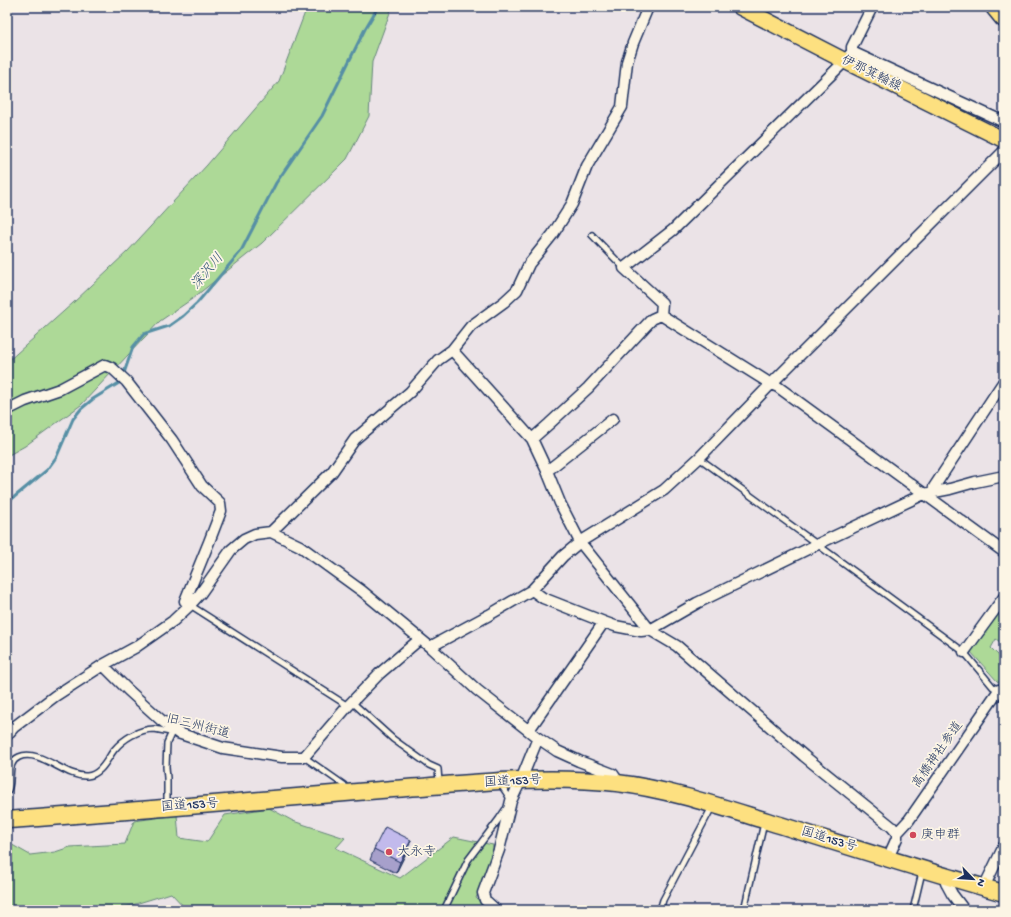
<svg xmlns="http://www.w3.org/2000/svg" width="1011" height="917" viewBox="0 0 1011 917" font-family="'Gochi Hand','Klee One',sans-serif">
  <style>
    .green { fill: #add997; stroke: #64847a }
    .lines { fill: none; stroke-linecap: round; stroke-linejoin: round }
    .stream { stroke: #568fa5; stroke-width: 3 }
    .service-casing { stroke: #1b2f5e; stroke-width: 8 }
    .minor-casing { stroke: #1b2f5e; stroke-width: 13 }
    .primary-casing { stroke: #1b2f5e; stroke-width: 18 }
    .trunk-casing { stroke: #1b2f5e; stroke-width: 19 }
    .motorway-casing { stroke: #1b2f5e; stroke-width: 21 }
    .service { stroke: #fcf5e5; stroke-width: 5 }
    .minor { stroke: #fcf5e5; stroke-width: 10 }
    .primary { stroke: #fde080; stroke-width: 15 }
    .trunk { stroke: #fde080; stroke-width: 16 }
    .motorway { stroke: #fde080; stroke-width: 18 }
    .wall { fill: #a7a0cb; stroke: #1b2f5e }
    .shaded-wall { fill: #8882a5; stroke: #1b2f5e }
    .building { fill: #c2baec; stroke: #1b2f5e }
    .poi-dot { fill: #d1495b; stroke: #fcf5e5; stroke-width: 1.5 }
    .labels { text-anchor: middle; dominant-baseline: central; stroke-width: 3.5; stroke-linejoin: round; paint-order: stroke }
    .street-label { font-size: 13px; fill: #1b2f5e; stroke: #fcf5e5 }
    .poi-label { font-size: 13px; fill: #1b2f5e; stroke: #fcf5e5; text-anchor: start }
    .water-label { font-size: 14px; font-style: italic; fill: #34577c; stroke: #fcf5e5 }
  </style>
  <rect width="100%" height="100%" fill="#ebe3e7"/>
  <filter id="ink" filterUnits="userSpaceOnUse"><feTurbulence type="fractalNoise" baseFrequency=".025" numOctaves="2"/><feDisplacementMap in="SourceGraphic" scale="8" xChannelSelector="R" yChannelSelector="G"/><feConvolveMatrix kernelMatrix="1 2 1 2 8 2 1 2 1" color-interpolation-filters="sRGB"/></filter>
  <g filter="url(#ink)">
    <path class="green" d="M307,7h85l-20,55 -3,54 -22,43 -85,84 -70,56 -32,22 -79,84 -56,41 -18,10v-94l66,-59 55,-52 79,-86 72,-84z
      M1004,609v36l-8,-6 -5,9 13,13v24l-7,-4 -27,-30 32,-41z
      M269,808l24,13 52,17 -9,10 64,30 54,-41 39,8 -1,17 -16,36 13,12h-302l-16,-17 -55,17h-109v-68l23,13 25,-3 15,-5 55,-3 9,-23 43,-6 2,23 28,4 18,-27z"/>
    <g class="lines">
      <path class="stream" d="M7,503l40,-33 10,-14 16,-37 8,-10 12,-10 26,-16 5,-10 9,-26 11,-13 25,-8 14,-10 14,-13 44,-52 35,-68 46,-67 43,-87 13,-22"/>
      <g class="service-casing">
        <path id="service" d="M592,235l32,33
          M699,458l167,122 98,72 29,35 6,3
          M190,605l158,101
          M352,702l41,37 36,26 9,4 1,13
          M304,757l40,28 1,6
          M500,783c3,6 9,12 11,19
          M7,792c7,-10 -2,-29 12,-35 21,-9 47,21 68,19 14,-1 20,-17 27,-26 9,-11 25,-21 40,-21 6,1 14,3 21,4
          M167,806v-28l-1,-11 1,-24 5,-11
          M444,910l24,-50 31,-41 6,-9
          M660,910l3,-10 49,-93
          M744,910l20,-87
          M913,910l9,-38"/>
      </g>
      <g class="minor-casing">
        <path id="minor" d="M852,52l152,70
          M661,315l1,-12 -38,-35 49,-38 172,-169 7,-9v-5l20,-40
          M661,315l110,69 7,3 226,165
          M452,350l80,89 15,32 13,32 20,39 70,88 27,16 127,110 88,71 5,6v5l-9,20
          M7,410l18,-9 35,-12 45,-24 7,3 14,13 46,59 30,46 18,17 1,8 -12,31 -24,59 5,4
          M532,439l17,-15 39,-36 64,-69 9,-4
          M547,471l66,-52
          M933,492l1,-5 70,-106
          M271,532l61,-60 23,-33 55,-47 28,-32 14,-10 19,-24 33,-24 13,-12 12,-26 24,-30 19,-30 15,-38 35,-59 5,-45 6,-19 15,-36
          M532,590l11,8 61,24 11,4 26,5 9,-1 47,-27 121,-59 106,-50 26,-5 25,-7 29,-6
          M430,647l59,-32 43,-25 31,-34 17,-14 84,-52 35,-32 72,-74 233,-233
          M964,652l40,-55
          M103,665l25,25 33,30 17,13 45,15 59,9h22l44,-51 31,-32 41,-35
          M529,730l75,-108
          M7,735l7,-8 41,-31 48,-31 33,-18 37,-26 17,-16 10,-11 31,-44 13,-11 11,-5 16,-2 29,14 62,45 68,56 47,43 61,48 19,13 22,10 34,13 6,9
          M897,833l12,-13 90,-130 5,2
          M945,877l1,6 6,11 12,16
          M984,887l20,-41
          M496,910l-11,-10 -2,-7 16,-43 12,-49 10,-21 17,-42"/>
      </g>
      <g class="primary-casing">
        <path id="primary" d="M740,7l105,54 159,79"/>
      </g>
      <g class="trunk-casing">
        <path id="trunk" d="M7,820c53,-3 105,-8 158,-12 76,-6 152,-13 228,-19 74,-5 150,-15 224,-6 51,6 104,24 153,39 78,24 155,49 234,71"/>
      </g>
      <g class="motorway-casing">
        <path id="motorway" d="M995,7l9,11"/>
      </g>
      <use href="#service" class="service"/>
      <use href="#minor" class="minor"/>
      <use href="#primary" class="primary"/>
      <use href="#trunk" class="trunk"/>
      <use href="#motorway" class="motorway"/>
    </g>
    <path class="wall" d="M374,849l33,2 -11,22 -26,-13z"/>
    <path class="shaded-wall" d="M411,840l-4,11 -11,22 4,-11z"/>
    <path class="building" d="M385,827l26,13 -11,22 -26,-13z"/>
  </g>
  <g class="poi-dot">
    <circle cx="913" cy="835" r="4"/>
    <circle cx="389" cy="852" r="4"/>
  </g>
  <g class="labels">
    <g class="street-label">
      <text transform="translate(871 74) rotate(26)">伊那箕輪線</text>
      <text transform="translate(198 727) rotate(14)">旧三州街道</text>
      <text transform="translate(938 755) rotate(-55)">高橋神社参道</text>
      <text transform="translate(513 782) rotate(-3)">国道153号</text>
      <text transform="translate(190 806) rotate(-4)">国道153号</text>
      <text transform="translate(829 840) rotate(17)">国道153号</text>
    </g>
    <g class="poi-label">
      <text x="921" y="835">庚申群</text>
      <text x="397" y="852">大永寺</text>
    </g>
    <g class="water-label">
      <text transform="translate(208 272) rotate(-50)">深沢川</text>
    </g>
  </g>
  <rect width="1011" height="917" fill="none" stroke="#fcf5e5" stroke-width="24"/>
  <rect x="12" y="12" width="987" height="893" fill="none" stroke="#1b2f5e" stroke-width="1.5" filter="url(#ink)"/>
  <g transform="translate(973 879) rotate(115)" stroke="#fcf5e5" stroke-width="3" paint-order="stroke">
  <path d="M0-3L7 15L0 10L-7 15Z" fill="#1b2f5e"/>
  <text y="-6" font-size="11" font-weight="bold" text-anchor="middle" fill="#1b2f5e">N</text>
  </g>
</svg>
